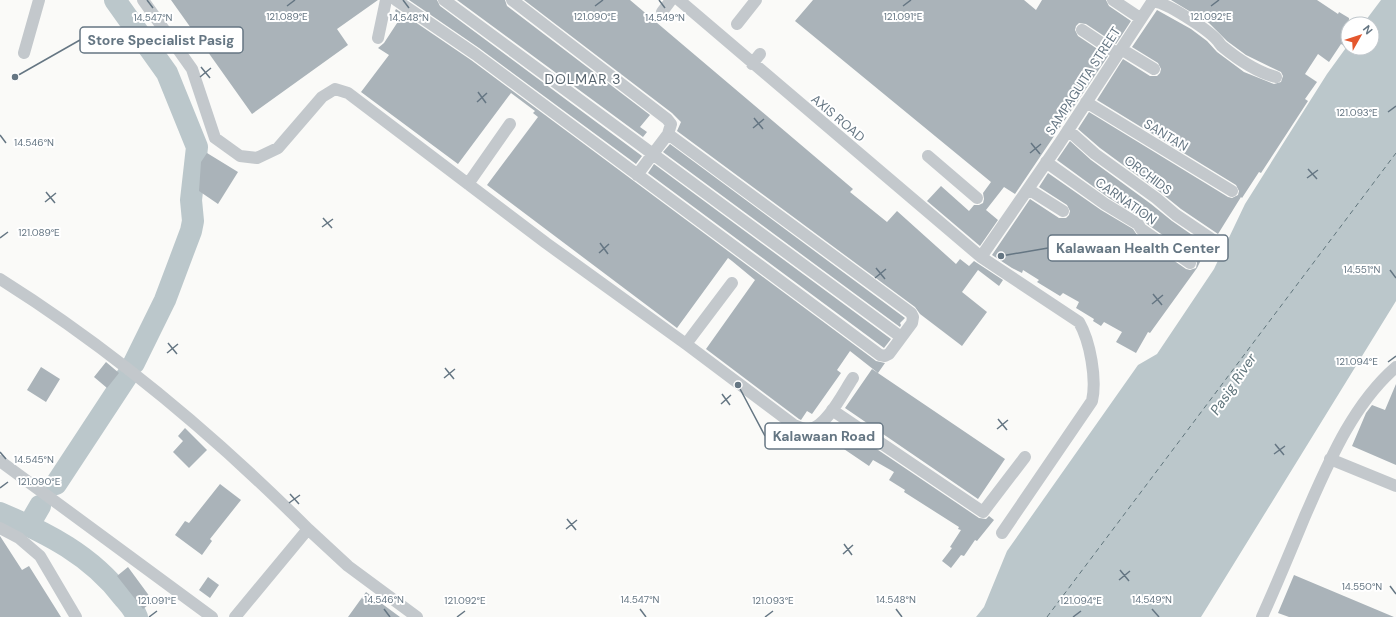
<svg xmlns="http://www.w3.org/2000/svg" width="1396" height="617" viewBox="0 0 1396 617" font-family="'DM Sans',sans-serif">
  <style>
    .water { fill: #bbc7cb }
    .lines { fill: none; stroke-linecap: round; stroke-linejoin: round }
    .river { stroke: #bbc7cb; stroke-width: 22 }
    .ferry { stroke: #60757c; stroke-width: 1; stroke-dasharray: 5 4; stroke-linecap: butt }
    .building { fill: #aab3b9 }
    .minor { stroke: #c3c8cc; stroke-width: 12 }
    .ticks { fill: none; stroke: #657683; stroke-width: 1.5 }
    .labels { text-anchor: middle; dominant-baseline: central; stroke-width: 4; stroke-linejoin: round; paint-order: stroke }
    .street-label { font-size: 13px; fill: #657683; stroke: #fff }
    .neighbourhood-label { font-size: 14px; letter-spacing: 1px; fill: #57646e; stroke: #fff }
    .water-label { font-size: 14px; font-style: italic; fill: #60757c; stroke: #fff }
    .ticks-label { font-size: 10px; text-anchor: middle; fill: #657683; stroke: #fff; stroke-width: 4; stroke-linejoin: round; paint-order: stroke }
    .leader { fill: none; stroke: #657683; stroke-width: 1.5 }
    .callout-dot { fill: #657683; stroke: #fff; stroke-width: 1.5 }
    .callout { fill: #fff; stroke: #657683; stroke-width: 1.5 }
    .callout-label { font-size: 14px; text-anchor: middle; font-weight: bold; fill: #657683 }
  </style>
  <rect width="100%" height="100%" fill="#fafaf8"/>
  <path class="water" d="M1381,0h15v301l-195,316h-225l8,-10 23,-56 131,-186 19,-11 57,-85 31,-65 82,-130 21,-29v3h24v-24h-9z"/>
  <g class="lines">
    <path class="river" d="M115,0l52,73 30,74 -6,53 2,21 -2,10 -26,69 -31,63
      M56,484l71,-108
      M0,513c47,20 91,42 123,84 5,6 11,12 14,20
      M29,525l11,-19"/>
    <path class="ferry" d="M1047,617l349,-464"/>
  </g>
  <path class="building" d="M171,0h207l-41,29 11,16 -96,69z
    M409,0h28l3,6 202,150 -6,8 -157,-116z
    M457,0h48l2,6 143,109 -10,12 7,5 -4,5z
    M524,0h106l223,189 -3,3 37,30 10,-11 59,53 4,-5 9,7 5,-5 29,19 -4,6 -21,-16 -16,22 25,20 -25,34 -42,-32 -5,-7 -238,-176 4,-9 -9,-9z
    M813,0h211l12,10 6,-10h64l3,6 22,15 -15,23 -30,-20 -7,-1 -3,3 -1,4 3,6 30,20 -93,138 -11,-7 -18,23 12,10 -18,26 -53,-45 14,-15 28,25 5,-6h5l4,-2 1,-4 -1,-6 8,-11 -196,-161z
    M1171,0h146l21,14 1,-2 10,6 -1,21 -5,6 -2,-1 -12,18 -11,-8 -13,20 12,8 -12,17 3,2 -47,72 -2,-1 -17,26 -1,-1 -23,37 -37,-25 -21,-17 -60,-44 -22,-19 11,-17 139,85 4,1 6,-3 1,-4 -3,-6 -139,-85 26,-41 27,17h7l3,-3 1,-4 -3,-6 -26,-16 25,-37 34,19 16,12 10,11 27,20 30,12 7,-2 2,-6 -2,-4 -35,-17 -19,-14 -18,-18z
    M396,9l75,51 405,301 9,2 -7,10 -28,-22 -13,19 4,3 -29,41 -5,-3 -6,9 -2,-1 -93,-70 49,-69 -23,-19 -4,-3 -51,70 -190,-143 51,-68 -5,-4 2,-2 -24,-18 -53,71 -97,-72 28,-37 -11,-7 6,-5 17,-26 -6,-6z
    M1070,141l21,19 60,44 21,17 36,25 -11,22 -47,65 -2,-1 -12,21 -20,-11 6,-10 -18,-10 -3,4 -8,-5 1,-2 -18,-11 3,-6 -16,-9 -3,3 -23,-14 2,-2 -16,-10 -1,3 -10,-5 -20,-13 38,-56 29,19h7l3,-3 1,-4 -3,-6 -28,-18 9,-14 53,37 32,19 4,6 49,34 4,1 6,-2 1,-5 -3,-6 -47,-33 -5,-6 -33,-20 -52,-38z
    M670,144l235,174 -5,5 1,2 -1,2 -237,-175z
    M207,153l31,19 -20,32 -19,-13 2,-29z
    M654,164l237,175 -7,9 -236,-175z
    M106,362l13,11 -12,15 -13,-11z
    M41,367l19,12 -14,23 -19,-12z
    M872,369l133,90 -27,40 -133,-91z
    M1396,384v81l-44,-19 14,-33 6,-8 13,5z
    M844,427l135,91 7,1 3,-3 5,4 -17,21 -2,-1 -11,16 -3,-1 -10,13 -9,-7 10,-13 -2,-1 11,-17 -3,-1 1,-2 -55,-35 1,-2 -16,-10 5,-8 -21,-12 -4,6 -31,-21 5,-8 -4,-3z
    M185,428l22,22 -18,18 -16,-16 10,-11 -5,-5z
    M220,484l21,16 -31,39 2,2 -10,14 -27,-20 10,-14 4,2z
    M0,536l22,34 7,-4 32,51h-61z
    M128,567l25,34 -10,8 -26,-33z
    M1294,575l100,42h-105l-11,-4z
    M208,577l11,8 -9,13 -11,-8z
    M366,592l34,25h-52z"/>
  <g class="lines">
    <path class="minor" d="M143,0l49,69 23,69 25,18 17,2 21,-10 44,-51 13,-8 13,4 198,150 140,101 108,81c5,2 10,5 15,4 17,-1 35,-38 44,-51
      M396,0l79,54 405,301 5,1 4,-2 23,-31 1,-6 -2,-4 -243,-179 3,-10 -4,-5 -155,-119
      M444,0l457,337
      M679,0l302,257 98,65c11,19 18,57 13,79l-90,132
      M1113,0l27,18
      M662,12l9,-12
      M737,24l19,-24
      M1082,30l36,24
      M378,38l8,-38
      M1121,49l33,20
      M24,53l15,-53
      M752,64l8,-10
      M1086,102l146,89
      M1068,130l27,24 61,44 20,17 37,25
      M928,156l49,42
      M1046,162l59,42 33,20 3,5 49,34
      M637,175l31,-41
      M468,184l42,-60
      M1028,189l35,22
      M981,257l78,-113 93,-142c12,-2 56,28 65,38 2,2 3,5 6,7 16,13 33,25 53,30
      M0,279c113,71 214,156 308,250l-73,88
      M686,344l46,-61
      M832,410l151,102 42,-55
      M1330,459l66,27
      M0,461l212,156
      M0,528l19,10 21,18 36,61
      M308,529l40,37 69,51
      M1262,617c15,-33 29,-67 43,-101 23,-52 47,-111 91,-149"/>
  </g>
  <path class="ticks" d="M147,0l6,8M403,0l6,8M659,0l6,8M287,6l8,-6M595,6l8,-6M903,6l8,-6M1211,6l8,-6M201,67l9,11M200,77l11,-9M478,92l8,11M477,102l10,-9M1388,112l8,-6M754,118l9,11M753,128l11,-9M0,135l6,8M1031,143l9,11M1030,153l11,-9M1308,169l9,10M1307,178l11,-8M46,192l9,11M45,202l11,-9M323,218l9,10M322,227l11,-8M0,238l8,-6M600,243l8,11M599,253l10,-9M876,268l9,11M1390,270l6,8M875,278l11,-9M1153,294l9,11M1152,304l11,-9M168,343l9,11M167,353l11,-9M1388,362l8,-6M445,368l9,11M444,378l11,-9M722,394l8,11M721,404l10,-9M998,419l9,11M997,429l11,-9M1275,444l9,11M0,452l6,7M1274,454l11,-8M0,488l8,-6M290,494l9,10M289,503l11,-8M567,519l9,11M566,529l11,-9M844,544l8,11M843,554l10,-9M1120,570l9,11M1119,580l11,-9M1390,586l6,8M384,609l6,8M640,609l6,8M896,609l6,8M1152,609l7,8M149,617l8,-6M457,617l8,-6M765,617l8,-6M1073,617l8,-6"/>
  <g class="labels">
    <g class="street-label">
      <text transform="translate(1083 81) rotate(-57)">SAMPAGUITA STREET</text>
      <text transform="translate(838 118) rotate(40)">AXIS ROAD</text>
      <text transform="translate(1166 135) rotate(31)">SANTAN</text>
      <text transform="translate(1148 175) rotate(37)">ORCHIDS</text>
      <text transform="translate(1126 201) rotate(35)">CARNATION</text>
    </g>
    <g class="neighbourhood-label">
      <text x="583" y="79">DOLMAR 3</text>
    </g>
    <g class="water-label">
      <text transform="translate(1233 384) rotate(-56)">Pasig River</text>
    </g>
  </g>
  <g class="ticks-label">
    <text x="903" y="20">121.091°E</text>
    <text x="1211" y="20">121.092°E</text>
    <text x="287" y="20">121.089°E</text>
    <text x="595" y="20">121.090°E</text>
    <text x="153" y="21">14.547°N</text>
    <text x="409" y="21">14.548°N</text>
    <text x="665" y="21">14.549°N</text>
    <text x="1357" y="116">121.093°E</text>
    <text x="34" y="146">14.546°N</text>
    <text x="39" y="236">121.089°E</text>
    <text x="1362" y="273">14.551°N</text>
    <text x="1357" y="365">121.094°E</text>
    <text x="34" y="463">14.545°N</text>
    <text x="39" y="485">121.090°E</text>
    <text x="1362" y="590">14.550°N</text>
    <text x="384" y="603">14.546°N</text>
    <text x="640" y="603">14.547°N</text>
    <text x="896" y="603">14.548°N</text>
    <text x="1152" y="603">14.549°N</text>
    <text x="157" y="604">121.091°E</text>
    <text x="465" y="604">121.092°E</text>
    <text x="773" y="604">121.093°E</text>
    <text x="1081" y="604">121.094°E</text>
  </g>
  <path class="leader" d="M15 77L80 40M1001 256L1048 248M738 385L765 436"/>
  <g class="callout-dot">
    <circle cx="15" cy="77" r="4"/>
    <circle cx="1001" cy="256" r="4"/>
    <circle cx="738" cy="385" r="4"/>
  </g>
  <g class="callout">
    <rect x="80" y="27" width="163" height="26" rx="4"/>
    <rect x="1048" y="235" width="180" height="26" rx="4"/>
    <rect x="765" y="423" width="118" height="26" rx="4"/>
  </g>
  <g class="callout-label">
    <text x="161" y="45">Store Specialist Pasig</text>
    <text x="1138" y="253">Kalawaan Health Center</text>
    <text x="824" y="441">Kalawaan Road</text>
  </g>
  <g transform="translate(1360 36) rotate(51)"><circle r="19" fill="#ffffff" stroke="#c1c8cd"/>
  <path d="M0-3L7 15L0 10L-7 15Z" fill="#e4572e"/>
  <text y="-6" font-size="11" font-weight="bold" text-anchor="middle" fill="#657683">N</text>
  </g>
</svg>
